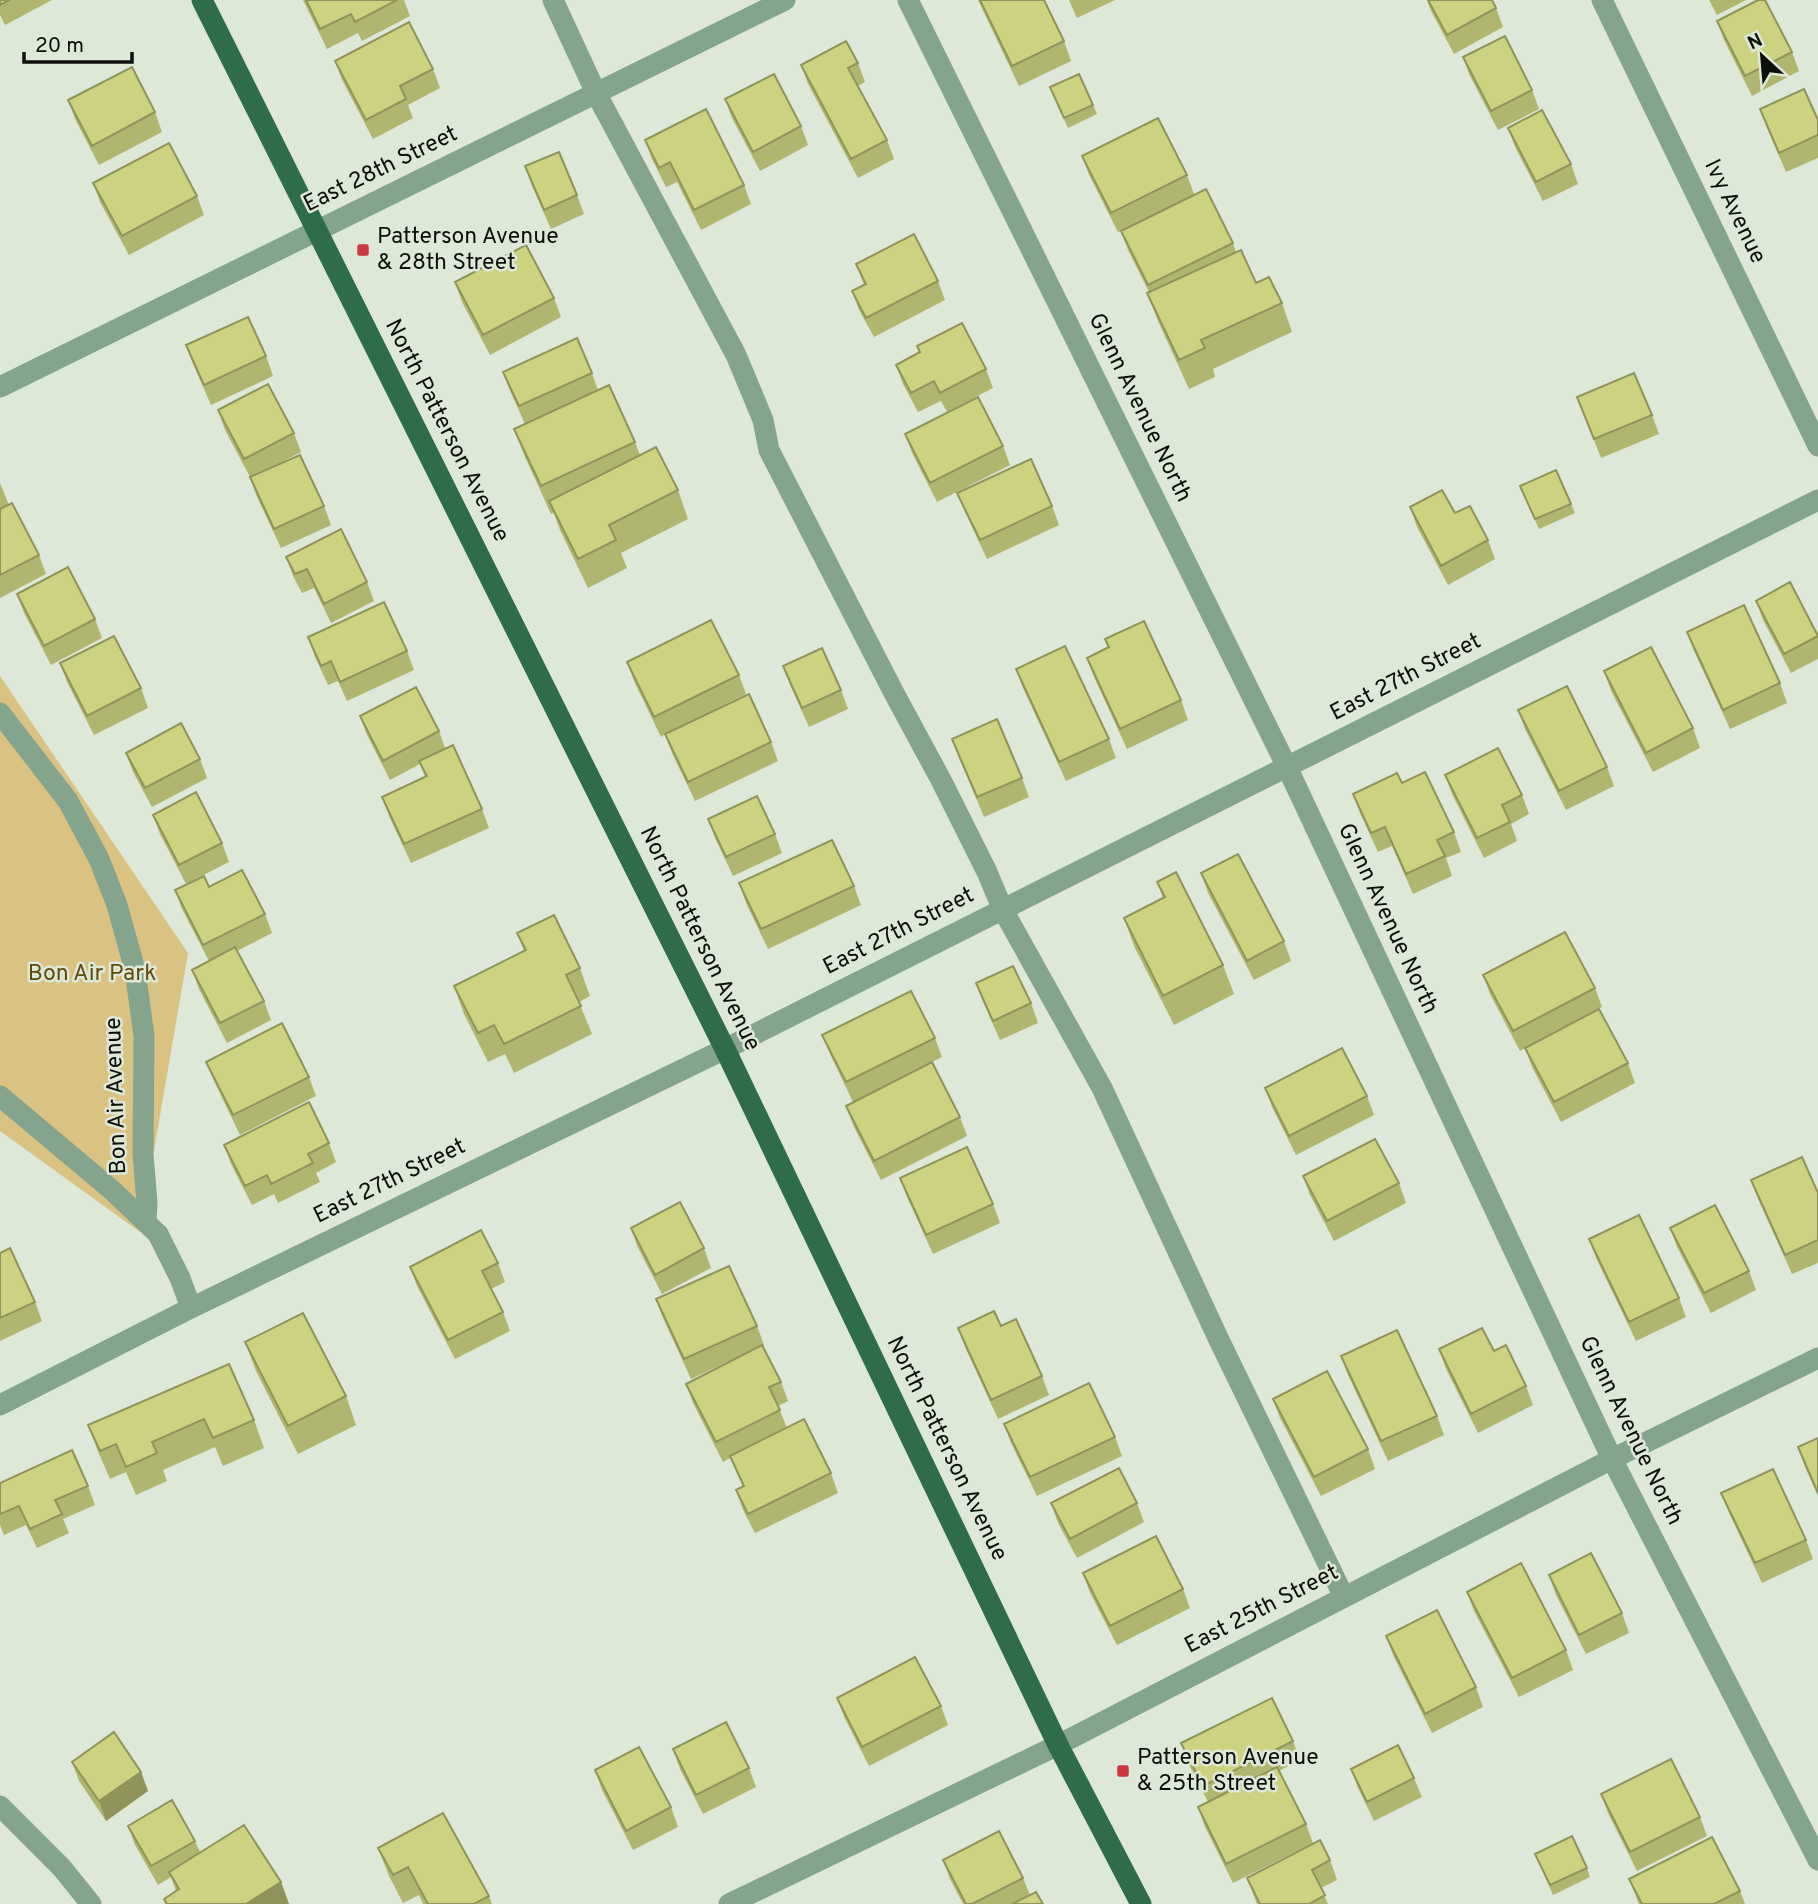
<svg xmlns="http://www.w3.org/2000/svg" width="1818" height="1904" viewBox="0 0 1818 1904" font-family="Overpass,sans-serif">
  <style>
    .green { fill: #dac283 }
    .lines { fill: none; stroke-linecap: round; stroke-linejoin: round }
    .minor { stroke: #84a48e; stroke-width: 21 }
    .major { stroke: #2e6d48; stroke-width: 21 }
    .wall { fill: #b0b56f }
    .shaded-wall { fill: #90935a }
    .building { fill: #cdd281; stroke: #90935a; stroke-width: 2 }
    .poi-dot { fill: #c9393f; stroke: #dee8d8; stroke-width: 2.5 }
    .labels { text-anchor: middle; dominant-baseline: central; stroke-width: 5; stroke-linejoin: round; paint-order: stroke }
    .street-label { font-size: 23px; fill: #0c0f0a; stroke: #dee8d8 }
    .poi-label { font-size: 23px; fill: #0c0f0a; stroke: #dee8d8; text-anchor: start }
    .park-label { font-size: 23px; fill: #604b0d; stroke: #dee8d8 }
  </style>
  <rect width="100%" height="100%" fill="#dee8d8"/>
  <path class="green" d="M0,676l188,277 -48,279 -140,-101z"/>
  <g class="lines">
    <path class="minor" d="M553,0l43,93 140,262 27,65 6,30 125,243 47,87 46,92 16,38 99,178 117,252 125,257
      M908,0l379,767 325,692 206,401
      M1602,0l216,446
      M0,387l785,-387
      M0,713l68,88 31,58 18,46 18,65 9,66 -1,118 4,49 -1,18
      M0,1096l113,95 45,43 22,44 11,30
      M0,1405l191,-97 534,-259 1093,-549
      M0,1806l62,62 29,36
      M729,1904l329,-159 554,-286 206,-101"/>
    <path class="major" d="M202,0l523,1049 333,696 83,159"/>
  </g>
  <path class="wall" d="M0,0h52l-47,25 -5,-10z
    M303,0h101l6,16 -48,25 -4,-8 -31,16z
    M978,0h66l20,41 7,20 -52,25z
    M1069,0h46l-38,18z
    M1427,0h65l4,8 7,19 -49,27 -23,-43z
    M1709,0h37l-29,15z
    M1717,21l75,31 7,19 -47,25 -28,-56z
    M1463,57l69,33 7,19 -41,21 -28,-54z
    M335,61l98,8 7,19 -32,17 5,13 -40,21 -31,-59z
    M858,63l7,19 -7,4 29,54 7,19 -36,19 -50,-94 -7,-19z
    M1050,87l43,18 4,9 -29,14z
    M725,99l76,27 7,19 -48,26 -28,-53z
    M68,100l87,12 7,20 -63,33 -24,-46z
    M1760,109l58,11v38l-32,14 -19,-44z
    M1508,128l63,36 7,20 -35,17 -28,-54z
    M645,140l99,45 7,19 -50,26 -24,-48 -11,5 -14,-28z
    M1082,156l105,19 7,19 39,49 3,9 20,31 26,20 10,29 -79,37 2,8 -26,12 -31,-68 -11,-28 2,-1 -21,-42 -7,-19 -3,1 -29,-57z
    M525,166l52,29 7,19 -33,15 -19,-43z
    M93,183l104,13 7,19 -75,40 -29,-53z
    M856,264l82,17 7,19 -71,37 -15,-27 -7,-19 12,-6z
    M455,282l99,16 7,19 -71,38 -28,-53z
    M186,345l80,11 7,20 -62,29 -18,-41z
    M917,346l69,23 7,19 -46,24 -6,-11 -23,11 -15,-28 -7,-19 23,-12z
    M503,372l89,1 6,17 37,52 5,13 38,35 10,29 -67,34 6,15 -39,20 -28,-58 -6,-17 -3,1 -26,-57 -11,-28 11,-5 -15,-33z
    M1577,397l75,18 7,19 -58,24z
    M218,410l76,23 7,19 -28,15 51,39 7,19 -50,23 -24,-51 -7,-20 -25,-47z
    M905,434l98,12 7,19 -73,37 -25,-49z
    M0,483l9,22 30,50 7,19 -46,24z
    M1520,486l51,18 4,9 -36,16z
    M957,493l95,13 7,19 -72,34 -22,-47z
    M1410,507l45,6 33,27 7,19 -47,26 -31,-58z
    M286,557l81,25 7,19 -43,22 -17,-35 -12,5 -9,-17z
    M17,594l78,25 7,19 -51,27 -27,-52z
    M1756,601l62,34v24l-27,14 -28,-53z
    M1687,632l93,51 7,20 -57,26 -36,-78z
    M308,637l99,14 7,19 -67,31 -9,-20 -10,4 -13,-28z
    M1105,639l76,61 7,20 -61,29 -33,-72 -7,-19 21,-10z
    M627,662l112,13 7,19 -64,32 89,16 7,19 -83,40 -23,-48 -7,-19 -4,3 -27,-56z
    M60,663l81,25 7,20 -54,27 -27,-53z
    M783,666l58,24 7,19 -39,18 -19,-42z
    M1016,669l93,70 7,19 -50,23 -43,-93z
    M1604,671l89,57 7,20 -47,24 -42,-81z
    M1518,710l89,57 7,19 -48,24 -41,-81z
    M360,716l79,15 6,17 37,61 7,19 -78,35 -22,-47 -7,-19 43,-20 -5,-13 -30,16 -23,-45z
    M952,739l70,39 7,19 -45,20 -25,-59z
    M126,753l74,6 7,19 -55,29 -19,-35z
    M1445,775l77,20 7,19 -18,10 6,17 -33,17 -32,-64z
    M1402,783l52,49 7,20 -15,6 6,18 -39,18 -21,-48 -14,6 -18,-39 -7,-19z
    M153,815l69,28 7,19 -43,22 -26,-50z
    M708,819l67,15 7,19 -49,23 -18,-38z
    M1201,873l83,68 7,20 -37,19 -46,-87z
    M1157,882l66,83 11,29 -60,31 -40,-79 -10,-28 39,-20z
    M739,883l115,3 7,19 -93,44 -22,-46z
    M209,887l56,27 7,19 -35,18 27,50 7,19 -44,23 -28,-54 -7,-19 17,-9 -27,-52 -7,-19z
    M517,933l63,35 10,28 -11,6 13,32 -78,39 -9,-19 -17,8 -24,-48 -10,-28 70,-35z
    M1483,975l112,13 7,19 -23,12 49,44 7,20 -74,39 -29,-55 -7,-19 -5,3 -30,-57z
    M976,983l55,20 7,20 -38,17 -17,-38z
    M822,1035l113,3 7,19 -89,45 -23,-48z
    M206,1062l103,15 7,19 -76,39 -26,-54z
    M1265,1088l102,8 7,19 -78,40 -24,-48z
    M846,1106l114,11 7,19 -86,44 -28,-55z
    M329,1143l7,19 -20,11 4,9 -42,21 -4,-9 -22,11 -21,-41 -7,-19z
    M1303,1176l96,7 7,20 -72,38 -24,-46z
    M900,1178l93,26 7,19 -67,31 -26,-57z
    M1751,1180l67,13v70l-26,11 -34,-75z
    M631,1228l73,20 7,20 -49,26 -24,-46z
    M1670,1228l79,43 7,19 -45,23 -34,-66z
    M1589,1239l90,59 7,19 -50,24 -40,-83z
    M0,1253l35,49 7,19 -42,20z
    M498,1263l7,19 -14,7 12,23 7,19 -55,28 -38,-73 -7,-19z
    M656,1299l101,27 7,19 -1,1 18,36 7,19 -10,5 9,22 44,45 7,20 -83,40 -12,-23 -7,-20 7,-3 -13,-29 -7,4 -30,-59 -7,-19 56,-29 -51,24 -28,-61z
    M1001,1326l41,50 7,19 -51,24 -33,-72 -7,-19z
    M245,1342l101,54 10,29 -58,29 -42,-83z
    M1439,1349l87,37 7,19 -55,28 -32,-64z
    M1341,1356l96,60 7,19 -56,26 -40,-86z
    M229,1364l25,56 10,28 -41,18 -8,-19 -52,23 4,11 -31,14 -10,-23 -16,7 -11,-25 -11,-29z
    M1273,1399l95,50 7,20 -54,27 -41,-78z
    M1004,1424l111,13 7,19 -85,40 -26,-53z
    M1818,1438v58l-13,-29 -7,-20z
    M0,1483l88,3 7,19 -32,14 6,14 -32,15 -11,-23 -22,10 -4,-10z
    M1721,1493l85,47 7,19 -51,24 -33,-70z
    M1051,1503h86l7,19 -67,36 -19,-35z
    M1083,1573l100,16 7,19 -73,37 -27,-52z
    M1549,1575l73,38 7,20 -43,21 -30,-59z
    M1467,1592l99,58 7,20 -54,27 -45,-86z
    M1386,1636l90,51 7,20 -51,26 -39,-78z
    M837,1698l104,8 7,19 -79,41 -25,-49z
    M1293,1741l7,19 -21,11 27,53 7,19 -80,40 -28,-56 -7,-20 10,-5 -20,-39 -7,-20z
    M673,1749l76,19 7,19 -53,27 -23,-45z
    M72,1762l69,10 7,19 -42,30 -27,-40z
    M1351,1769l63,9 8,19 -48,24 -16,-33z
    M595,1770l76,37 7,20 -45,23 -31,-60z
    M1601,1794l99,23 7,19 -70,35 -29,-58z
    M128,1826l67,15 5,11 81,30 8,22h-124l-1,-5 12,-8 -5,-14 -13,8 -23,-40z
    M378,1848l111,48 3,8h-69l-4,-9 -16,8 -14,-27z
    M1535,1854l52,14 3,9 -37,18z
    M943,1860l80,18 7,17 13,9h-80l-13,-25z
    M1330,1860l7,20 -16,8 7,16h-71l-10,-26z
    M1629,1879l111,12 5,13h-106z"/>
  <path class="shaded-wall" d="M141,1772l7,19 -42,30 -7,-20z
    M281,1882l8,22h-43z"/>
  <path class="building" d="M0,0h9l-9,5z
    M306,0h91l-42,22 -4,-8 -31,15z
    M980,0h64l20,41 -52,25z
    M1428,0h64l4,8 -49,27z
    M1758,0h7l27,52 -47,24 -28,-55z
    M409,22l24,47 -33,17 6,13 -40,21 -31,-59z
    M1505,36l27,54 -41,21 -28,-54z
    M846,41l12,22 -10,5 39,72 -36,19 -50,-94z
    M132,67l23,45 -63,34 -24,-46z
    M774,74l27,52 -48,26 -28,-53z
    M1079,74l14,31 -29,13 -14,-31z
    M1804,89l14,31v15l-39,18 -19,-44z
    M706,109l38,76 -50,25 -24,-48 -11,6 -14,-28z
    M1542,110l29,54 -35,18 -28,-54z
    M1158,118l29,57 -76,38 -29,-57z
    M169,143l28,53 -75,40 -29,-53z
    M559,152l18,43 -33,15 -19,-44z
    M1206,189l27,54 -85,42 -27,-54z
    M914,234l24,47 -72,37 -14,-27 14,-7 -10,-20z
    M526,245l28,53 -71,37 -28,-53z
    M1241,250l15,33 13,-6 13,26 -81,37 4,8 -26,12 -32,-67z
    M248,317l18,39 -62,29 -18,-40z
    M962,323l24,46 -46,24 -6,-12 -23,12 -15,-28 24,-13 -3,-6z
    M577,338l15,35 -73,33 -16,-34z
    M1634,373l18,42 -58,24 -17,-42z
    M268,384l26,49 -50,26 -26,-49z
    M609,385l26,57 -94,44 -27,-57z
    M978,397l25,49 -73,37 -25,-49z
    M656,447l22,43 -69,35 7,15 -38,19 -29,-58z
    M300,455l24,51 -50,23 -24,-52z
    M1031,459l21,47 -72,34 -23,-47z
    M1556,470l15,34 -36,15 -15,-33z
    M1442,490l13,23 15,-7 18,34 -47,26 -31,-59z
    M12,503l27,52 -39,20v-66z
    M341,529l26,53 -43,22 -17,-35 -12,5 -9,-17z
    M68,567l27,52 -51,27 -27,-52z
    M1790,582l28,54 -34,18 -28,-53z
    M384,602l23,49 -67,31 -9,-21 -10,5 -13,-29z
    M1744,605l36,78 -57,27 -36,-78z
    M711,620l28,55 -85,42 -27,-55z
    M1144,621l37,79 -61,29 -33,-71 22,-11 -4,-8z
    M114,636l27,52 -54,28 -27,-53z
    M1065,646l44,93 -50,23 -43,-93z
    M1651,647l42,81 -47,25 -42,-82z
    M822,648l19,42 -39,18 -19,-42z
    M1567,686l40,81 -48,24 -41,-81z
    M416,687l23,44 -56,30 -23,-45z
    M749,694l22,48 -83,40 -23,-48z
    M997,719l25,59 -45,19 -25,-58z
    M181,723l19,36 -55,29 -19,-35z
    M453,745l29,64 -78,35 -22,-47 45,-21 -8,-15z
    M1498,748l24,47 -20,10 8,17 -33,16 -32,-63z
    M1425,772l29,60 -17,8 8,16 -39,18 -21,-47 -14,6 -18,-39 44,-21 5,10z
    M196,792l26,51 -43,22 -26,-50z
    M757,796l18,38 -49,23 -18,-38z
    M832,840l22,46 -93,43 -22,-46z
    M1238,854l46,87 -37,20 -46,-88z
    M242,870l23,44 -62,31 -28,-55 29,-14 5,11z
    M1176,872l47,93 -60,31 -39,-78 41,-21 -8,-15z
    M554,915l26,53 -14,7 15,31 -77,38 -10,-19 -16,8 -24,-47 72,-36 -9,-17z
    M1565,932l30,56 -82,43 -30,-56z
    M235,947l29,54 -44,22 -28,-53z
    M1013,966l18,37 -38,18 -17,-38z
    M911,991l24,47 -89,44 -24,-47z
    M1599,1009l29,54 -74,39 -29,-54z
    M282,1023l27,54 -76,38 -27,-53z
    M1342,1048l25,48 -78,40 -24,-48z
    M932,1062l28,55 -86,44 -28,-55z
    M309,1102l20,41 -21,11 5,9 -42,21 -4,-9 -22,11 -21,-41z
    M1375,1139l24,44 -72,38 -24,-45z
    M967,1147l26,57 -67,31 -26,-57z
    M1802,1157l16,36v47l-33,15 -34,-75z
    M680,1202l24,46 -49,27 -24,-47z
    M1715,1205l34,66 -45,22 -34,-65z
    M1639,1215l40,83 -50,24 -40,-83z
    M481,1230l17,33 -16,8 21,41 -55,28 -38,-73z
    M10,1248l25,54 -35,16v-65z
    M729,1266l28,60 -73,33 -28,-60z
    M994,1311l7,15 15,-7 26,57 -51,24 -33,-72z
    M303,1313l43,83 -58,30 -43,-84z
    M1482,1328l12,23 12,-6 20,41 -55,28 -32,-65z
    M1397,1330l40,86 -56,25 -40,-85z
    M762,1345l19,37 -12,5 11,23 -64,32 -30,-58z
    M229,1364l25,56 -41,18 -9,-19 -52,23 5,11 -31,14 -10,-23 -16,7 -12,-26z
    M1327,1371l41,78 -54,28 -41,-78z
    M1089,1383l26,54 -85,40 -26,-53z
    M804,1419l27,54 -83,41 -12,-24 8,-4 -14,-30z
    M1818,1438v55l-20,-46z
    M72,1450l16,36 -33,14 7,14 -32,15 -11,-23 -19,8v-31z
    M1119,1468l18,35 -67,36 -19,-36z
    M1773,1469l33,71 -51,23 -34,-70z
    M1156,1536l27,53 -73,37 -27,-53z
    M1591,1553l31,60 -43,22 -30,-60z
    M1521,1563l45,87 -54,28 -45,-86z
    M1437,1610l39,77 -51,27 -39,-78z
    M915,1657l26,49 -79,41 -25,-49z
    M1272,1698l21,43 -90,45 -22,-43z
    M726,1722l23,46 -53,27 -23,-46z
    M114,1732l27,40 -42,29 -27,-39z
    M1398,1745l16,33 -47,24 -16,-33z
    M639,1747l32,60 -45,24 -31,-61z
    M1671,1759l29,58 -70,35 -29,-58z
    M1277,1767l29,57 -80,40 -28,-57z
    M172,1800l23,41 -44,25 -23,-40z
    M443,1813l46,83 -15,8h-46l-20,-37 -15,8 -15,-27z
    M244,1825l37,57 -35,22h-79l-3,-5 15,-10 -10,-17z
    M999,1831l24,47 -51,26h-6l-23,-44z
    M1572,1836l15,32 -37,17 -15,-31z
    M1712,1837l28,54 -26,13h-72l-13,-25z
    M1320,1840l10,20 -18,10 13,25 -16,9h-49l-13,-26z
    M1036,1892l7,12h-31z"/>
  <g class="poi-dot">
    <rect x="356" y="243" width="14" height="14" rx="3.5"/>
    <rect x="1116" y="1764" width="14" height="14" rx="3.5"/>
  </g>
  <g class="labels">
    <g class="street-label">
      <text transform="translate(381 170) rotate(-26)">East 28th Street</text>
      <text transform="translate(1734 212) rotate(64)">Ivy Avenue</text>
      <text transform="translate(1139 408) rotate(64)">Glenn Avenue North</text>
      <text transform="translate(446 431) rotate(63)">North Patterson Avenue</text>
      <text transform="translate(1406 678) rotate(-27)">East 27th Street</text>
      <text transform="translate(1387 919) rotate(65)">Glenn Avenue North</text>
      <text transform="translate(899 932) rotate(-27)">East 27th Street</text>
      <text transform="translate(699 939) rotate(64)">North Patterson Avenue</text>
      <text transform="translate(117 1096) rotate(-92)">Bon Air Avenue</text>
      <text transform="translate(390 1182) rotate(-26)">East 27th Street</text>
      <text transform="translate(1630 1431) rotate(64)">Glenn Avenue North</text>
      <text transform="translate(946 1449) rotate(64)">North Patterson Avenue</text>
      <text transform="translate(1262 1610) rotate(-27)">East 25th Street</text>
    </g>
    <g class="poi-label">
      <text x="377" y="237">Patterson Avenue<tspan x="377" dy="26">&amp; 28th Street</tspan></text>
      <text x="1137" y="1758">Patterson Avenue<tspan x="1137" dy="26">&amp; 25th Street</tspan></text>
    </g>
    <g class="park-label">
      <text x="92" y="974">Bon Air Park</text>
    </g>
  </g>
  <g transform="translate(1762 56) rotate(334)" stroke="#dee8d8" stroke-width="5" paint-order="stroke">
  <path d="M0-5L12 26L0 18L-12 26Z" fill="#0c0f0a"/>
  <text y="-10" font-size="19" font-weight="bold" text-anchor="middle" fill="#0c0f0a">N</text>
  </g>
  <path d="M24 52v10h108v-10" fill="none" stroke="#0c0f0a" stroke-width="3.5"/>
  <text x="35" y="52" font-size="21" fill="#0c0f0a" stroke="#dee8d8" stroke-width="5" paint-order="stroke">20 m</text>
</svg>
